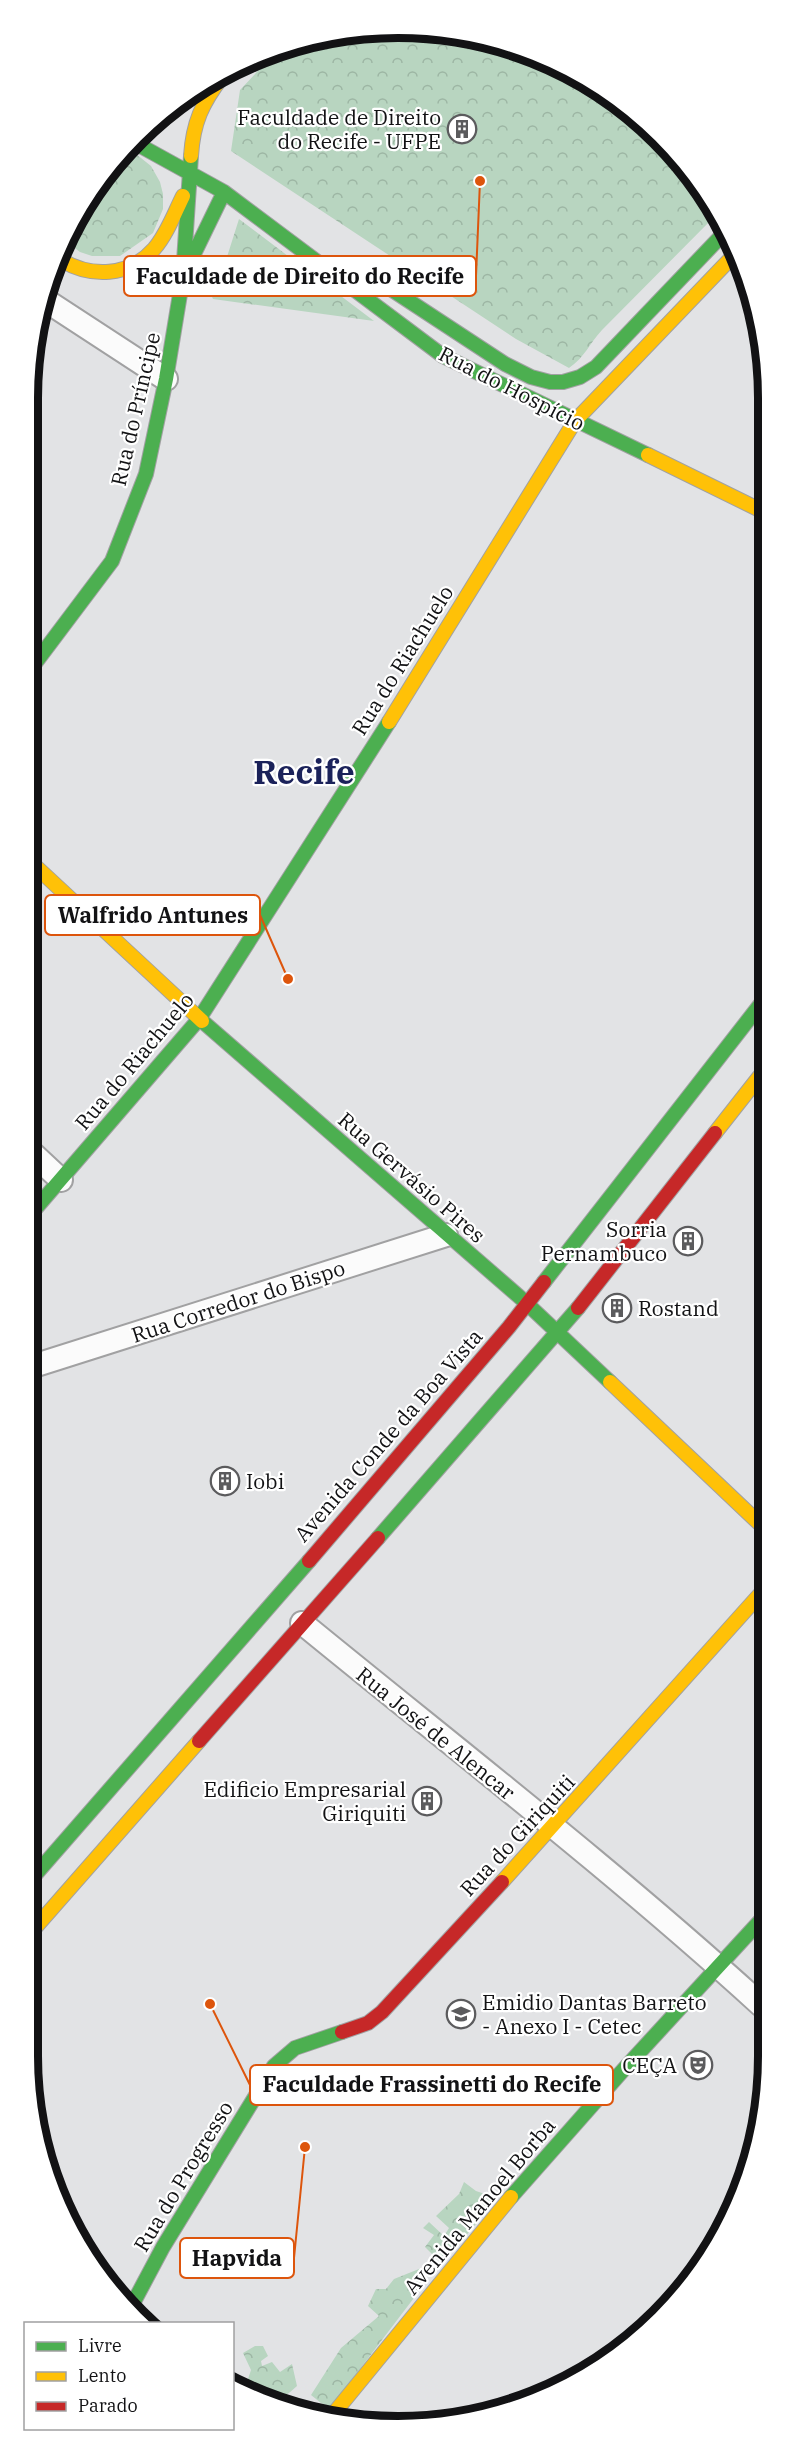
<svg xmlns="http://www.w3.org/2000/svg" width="795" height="2454" viewBox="0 0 795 2454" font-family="'IBM Plex Serif',serif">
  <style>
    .forest { fill: url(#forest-crowns) }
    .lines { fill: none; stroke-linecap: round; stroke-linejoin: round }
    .street-casing { stroke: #a1a1a2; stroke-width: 26 }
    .fast-casing { stroke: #a1a1a2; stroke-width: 16 }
    .slow-casing { stroke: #a1a1a2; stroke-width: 16 }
    .jam-casing { stroke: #a1a1a2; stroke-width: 16 }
    .street { stroke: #fbfbfb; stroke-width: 22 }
    .fast { stroke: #4caf50; stroke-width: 14 }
    .slow { stroke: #ffc107; stroke-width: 14 }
    .jam { stroke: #c62828; stroke-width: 14 }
    .labels { text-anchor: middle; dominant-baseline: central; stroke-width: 4.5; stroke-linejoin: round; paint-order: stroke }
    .poi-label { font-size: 21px; fill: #121214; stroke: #fff; text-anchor: end }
    .street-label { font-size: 21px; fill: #121214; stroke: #fff }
    .town-label { font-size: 33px; font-weight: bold; fill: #1b225a; stroke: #fff }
    .rim { fill: none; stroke: #121214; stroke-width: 8 }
    .leader { fill: none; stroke: #dd550c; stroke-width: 2 }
    .callout-dot { fill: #dd550c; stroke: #fff; stroke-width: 2 }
    .callout { fill: #fff; stroke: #dd550c; stroke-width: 2 }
    .callout-label { font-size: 22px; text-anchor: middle; font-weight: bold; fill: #121214 }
  </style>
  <defs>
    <pattern id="forest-crowns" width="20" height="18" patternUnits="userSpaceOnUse" patternTransform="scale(1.5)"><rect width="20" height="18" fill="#b8d5c0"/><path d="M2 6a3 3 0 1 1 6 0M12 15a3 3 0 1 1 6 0" fill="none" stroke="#9db6a4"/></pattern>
  </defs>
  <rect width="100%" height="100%" fill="#e2e3e5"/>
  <path class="forest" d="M326,34h144l113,43 93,76 41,61 -115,116c-13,14 -17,27 -33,38l-53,-29 -285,-188 9,-61 31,-33z
    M131,150l20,16 9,16 3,12v15l-10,24 -33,23h-28l-12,-4 -12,-9 22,-52z
    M239,219l135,102 -161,-22 -5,-11 18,-28z
    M464,2182l12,9 15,5v10l-49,58 -17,-17 9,-12 -11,-7 6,-6 15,14 5,-8 -13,-12 23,-22z
    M424,2267l-1,19 -92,121 -10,-4 -10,-8 30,-47 38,-32 -11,-10 8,-17h10l8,-10z
    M255,2346h8l5,10 -7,5 1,5 10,-4 8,10 12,-8 5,22c-19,18 -27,17 -50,5l1,-12 3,-9 -8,-17z"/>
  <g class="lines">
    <g class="street-casing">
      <path id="street" d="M45,300l121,79
        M31,1152l30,28
        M30,1367l416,-132
        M302,1623c154,126 312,248 459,382"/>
    </g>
    <g class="fast-casing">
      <path id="fast" d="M137,144l87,48 219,164 205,99
        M190,262l34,-70
        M374,278l131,86 26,13 19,5h13l17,-5 16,-10 131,-137
        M33,666l79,-105 34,-87 20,-95 17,-103 8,-120
        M202,1021l321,279 87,82
        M30,1215l169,-196 190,-297
        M544,1282l219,-281
        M378,1538l200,-230
        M28,1883l281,-322
        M511,2197l114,-129 136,-148
        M130,2309l33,-62 111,-181 21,-18 47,-16"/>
    </g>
    <g class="slow-casing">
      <path id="slow" d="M191,156c2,-33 11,-53 31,-79
        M61,260c30,18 68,17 93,-11 13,-15 20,-35 29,-53
        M648,455l116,57
        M389,722l186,-301 161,-168
        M32,863l170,158
        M715,1133l48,-61
        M610,1382l152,144
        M502,1882l260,-290
        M27,1937l172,-196
        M330,2418l181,-221"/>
    </g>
    <g class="jam-casing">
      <path id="jam" d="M578,1308l137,-175
        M309,1561l200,-234 35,-45
        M199,1741l179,-203
        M342,2032l26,-9 14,-11 120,-130"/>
    </g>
    <use href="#street" class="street"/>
    <use href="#fast" class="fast"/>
    <use href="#slow" class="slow"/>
    <use href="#jam" class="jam"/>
  </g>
  <defs>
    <g id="building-ring" transform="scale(1.5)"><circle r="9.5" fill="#fff" stroke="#5b5b5d" stroke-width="1.5"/><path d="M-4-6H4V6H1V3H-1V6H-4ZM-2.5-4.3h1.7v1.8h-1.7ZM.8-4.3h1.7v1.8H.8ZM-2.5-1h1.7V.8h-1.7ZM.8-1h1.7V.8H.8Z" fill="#5b5b5d"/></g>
    <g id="school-ring" transform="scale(1.5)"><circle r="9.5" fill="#fff" stroke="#5b5b5d" stroke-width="1.5"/><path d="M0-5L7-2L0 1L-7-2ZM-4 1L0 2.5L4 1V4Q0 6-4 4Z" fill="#5b5b5d"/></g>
    <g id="theatre-ring" transform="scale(1.5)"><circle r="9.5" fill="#fff" stroke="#5b5b5d" stroke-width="1.5"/><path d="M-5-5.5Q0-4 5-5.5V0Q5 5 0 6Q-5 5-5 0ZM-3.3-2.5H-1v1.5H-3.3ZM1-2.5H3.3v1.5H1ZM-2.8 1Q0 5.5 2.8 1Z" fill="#5b5b5d"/></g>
  </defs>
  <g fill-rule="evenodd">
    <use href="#building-ring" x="462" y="129"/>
    <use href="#building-ring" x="688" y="1241"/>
    <use href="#building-ring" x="617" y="1308"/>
    <use href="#building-ring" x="225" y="1481"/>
    <use href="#building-ring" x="427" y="1801"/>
    <use href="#school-ring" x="461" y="2014"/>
    <use href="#theatre-ring" x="698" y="2065"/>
  </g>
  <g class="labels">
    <g class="poi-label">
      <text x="441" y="117">Faculdade de Direito<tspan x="441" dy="24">do Recife - UFPE</tspan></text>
      <text x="667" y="1229">Sorria<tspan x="667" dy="24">Pernambuco</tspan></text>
      <text x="638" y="1308" text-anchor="start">Rostand</text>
      <text x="246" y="1481" text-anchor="start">Iobi</text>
      <text x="406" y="1789">Edificio Empresarial<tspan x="406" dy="24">Giriquiti</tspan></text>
      <text x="482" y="2002" text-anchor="start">Emidio Dantas Barreto<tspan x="482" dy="24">- Anexo I - Cetec</tspan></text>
      <text x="677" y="2065">CEÇA</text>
    </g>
    <g class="street-label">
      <text transform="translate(512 388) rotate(27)">Rua do Hospício</text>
      <text transform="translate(135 409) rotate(-77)">Rua do Príncipe</text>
      <text transform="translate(402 660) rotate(-58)">Rua do Riachuelo</text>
      <text transform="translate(134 1061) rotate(-50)">Rua do Riachuelo</text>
      <text transform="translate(412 1177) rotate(41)">Rua Gervásio Pires</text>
      <text transform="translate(238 1301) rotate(-18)">Rua Corredor do Bispo</text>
      <text transform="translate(388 1435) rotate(-49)">Avenida Conde da Boa Vista</text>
      <text transform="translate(436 1733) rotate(39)">Rua José de Alencar</text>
      <text transform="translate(517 1835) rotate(-47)">Rua do Giriquiti</text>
      <text transform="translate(183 2176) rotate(-59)">Rua do Progresso</text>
      <text transform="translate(479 2206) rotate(-50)">Avenida Manoel Borba</text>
    </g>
    <g class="town-label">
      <text x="304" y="771">Recife</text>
    </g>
  </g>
  <path d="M0 0H795V2454H0ZM398 38H398A360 360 0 0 1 758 398V2056A360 360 0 0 1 398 2416H398A360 360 0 0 1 38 2056V398A360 360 0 0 1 398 38Z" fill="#fff" fill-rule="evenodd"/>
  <path class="rim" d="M398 38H398A360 360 0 0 1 758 398V2056A360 360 0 0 1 398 2416H398A360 360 0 0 1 38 2056V398A360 360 0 0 1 398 38Z"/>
  <path class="leader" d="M480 181L476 276M288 979L260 915M210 2004L250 2085M305 2147L294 2258"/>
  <g class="callout-dot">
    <circle cx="480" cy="181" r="6"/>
    <circle cx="288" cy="979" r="6"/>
    <circle cx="210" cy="2004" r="6"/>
    <circle cx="305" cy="2147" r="6"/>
  </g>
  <g class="callout">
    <rect x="124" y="256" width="352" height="40" rx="6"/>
    <rect x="45" y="895" width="215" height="40" rx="6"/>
    <rect x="250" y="2065" width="363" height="40" rx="6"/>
    <rect x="180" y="2238" width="114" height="40" rx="6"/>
  </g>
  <g class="callout-label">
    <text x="300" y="284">Faculdade de Direito do Recife</text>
    <text x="153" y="923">Walfrido Antunes</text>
    <text x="432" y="2092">Faculdade Frassinetti do Recife</text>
    <text x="237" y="2266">Hapvida</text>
  </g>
  <rect x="24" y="2322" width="210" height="108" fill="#ffffff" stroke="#a0a0a1" stroke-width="1.5"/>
  <rect x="36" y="2342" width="30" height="9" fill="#4caf50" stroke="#a0a0a1" stroke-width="1.5"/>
  <text x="78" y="2352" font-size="18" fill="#121214">Livre</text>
  <rect x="36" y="2372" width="30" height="9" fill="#ffc107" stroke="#a0a0a1" stroke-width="1.5"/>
  <text x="78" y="2382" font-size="18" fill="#121214">Lento</text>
  <rect x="36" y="2402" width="30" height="9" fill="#c62828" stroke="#a0a0a1" stroke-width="1.5"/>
  <text x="78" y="2412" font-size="18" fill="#121214">Parado</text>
</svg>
